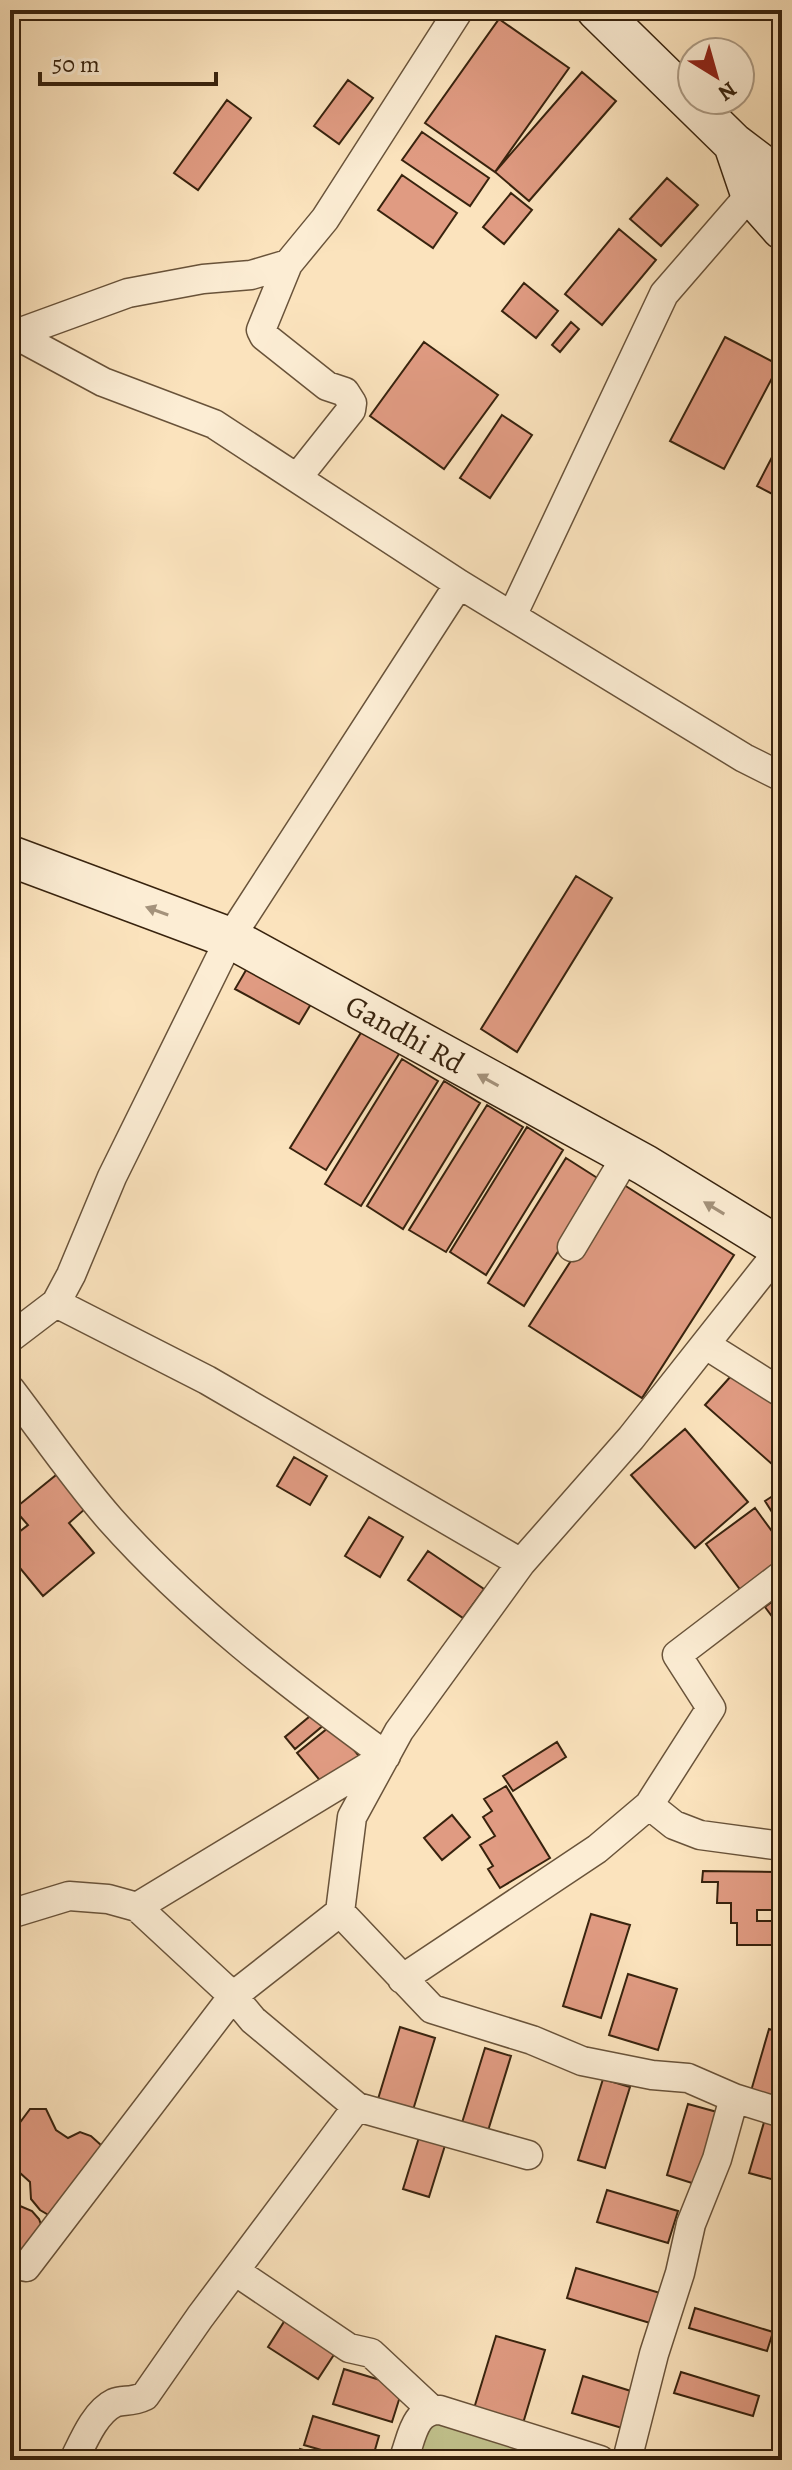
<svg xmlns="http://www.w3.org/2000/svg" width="792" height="2470" viewBox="0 0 792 2470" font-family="Alegreya,serif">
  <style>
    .green { fill: #c2c38e; stroke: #7d734e; stroke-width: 2 }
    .building { fill: #e09b82; stroke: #38230e; stroke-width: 2 }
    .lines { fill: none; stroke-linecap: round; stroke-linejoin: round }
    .street-casing { stroke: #69533a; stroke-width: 31 }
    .secondary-casing { stroke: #38230e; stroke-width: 43 }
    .street { stroke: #fcedd4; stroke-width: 28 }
    .secondary { stroke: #fcedd4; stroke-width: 40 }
    .oneway { fill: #a4927b }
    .labels { text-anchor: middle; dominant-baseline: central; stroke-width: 8; stroke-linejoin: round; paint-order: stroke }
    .street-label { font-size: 30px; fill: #38230e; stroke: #fcedd4 }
  </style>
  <rect width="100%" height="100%" fill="#fbe3bd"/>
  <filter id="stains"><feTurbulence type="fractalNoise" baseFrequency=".0025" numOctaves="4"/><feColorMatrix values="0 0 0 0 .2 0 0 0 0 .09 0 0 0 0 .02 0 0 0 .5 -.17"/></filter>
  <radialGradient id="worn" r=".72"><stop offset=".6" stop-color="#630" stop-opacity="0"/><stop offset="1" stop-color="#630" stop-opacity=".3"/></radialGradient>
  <path class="green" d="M439,2412l148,48h-159l-7,-2v-27z"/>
  <path class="building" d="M499,19l70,49 -74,104 -70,-49z
    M582,72l34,29 -87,100 -34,-29z
    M348,80l25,18 -34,46 -25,-18z
    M227,100l24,18 -53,72 -24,-17z
    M422,132l67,46 -19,28 -68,-46z
    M402,175l55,38 -24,35 -55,-38z
    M667,178l31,27 -37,41 -31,-27z
    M511,193l21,17 -28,34 -21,-17z
    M619,229l37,31 -54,65 -37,-31z
    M524,283l34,28 -22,27 -34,-27z
    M571,322l8,7 -19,23 -8,-7z
    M725,337l54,28 -55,104 -54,-28z
    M424,342l74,53 -54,74 -74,-53z
    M502,415l30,20 -42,63 -30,-20z
    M782,438v61l-25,-13z
    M576,876l36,22 -95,154 -36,-23z
    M253,958l64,36 -18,30 -64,-35z
    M367,1023l37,23 -78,124 -36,-22z
    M402,1059l36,22 -77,125 -36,-22z
    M444,1081l36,22 -77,126 -36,-23z
    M487,1105l36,22 -77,125 -37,-22z
    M527,1127l36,23 -77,125 -36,-23z
    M566,1158l36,23 -78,125 -36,-23z
    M621,1183l113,72 -92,143 -113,-72z
    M740,1366l42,38 -1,68 -76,-67z
    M685,1429l63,73 -53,46 -64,-73z
    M294,1457l33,19 -17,29 -33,-19z
    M66,1467l28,34 -25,22 25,30 -51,43 -33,-40v-17l18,-14 -14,-16z
    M782,1490v38l-17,-27z
    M755,1508l27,37v24l-37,27 -39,-52z
    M369,1517l34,20 -23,40 -35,-21z
    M428,1551l56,38 -21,29 -55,-38z
    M782,1594v36l-17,-23z
    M315,1712l10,12 -30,25 -10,-12z
    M333,1724l26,32 -36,28 -26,-31z
    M557,1742l9,15 -53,34 -10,-15z
    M506,1786l44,72 -50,30 -12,-19 5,-3 -13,-21 15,-9 -12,-19 9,-6 -8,-12z
    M452,1815l18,22 -28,23 -18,-22z
    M703,1871l73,1v38h-19v11h19l-1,24h-38v-22h-6v-20h-14l1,-21h-16z
    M591,1914l39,11 -29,93 -38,-12z
    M628,1974l49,15 -19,61 -49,-15z
    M400,2027l35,11 -22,72 -35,-11z
    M769,2029l13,4v67l-31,-9z
    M485,2048l26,8 -24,78 -26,-8z
    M603,2079l27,8 -25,81 -27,-8z
    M688,2104l29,8 -22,72 -28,-9z
    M30,2109h16l10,21 12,8 12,-6 11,4 11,10 -50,71 -12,-7 -9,-11 -1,-17 -10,-9 -10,4v-41z
    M765,2119l17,5v58l-33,-9z
    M421,2131l26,8 -18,58 -26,-8z
    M607,2190l71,21 -10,32 -71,-21z
    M20,2206l12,5 7,8 4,11 -33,40v-59z
    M576,2268l94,28 -10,30 -93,-28z
    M695,2308l78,24 -6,19 -78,-23z
    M287,2317l50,33 -19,29 -50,-32z
    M496,2336l49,14 -24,80 -49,-15z
    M344,2369l59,18 -11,35 -59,-18z
    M681,2372l78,24 -6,20 -79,-23z
    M583,2376l51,16 -12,36 -50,-15z
    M313,2416l66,20 -7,24h-16l-52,-15z
    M300,2449l18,5 -2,6h-20z"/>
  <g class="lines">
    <g class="street-casing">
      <path id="street" d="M288,264l-27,66 3,6 63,50 18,6 7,11 -1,7 -54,68
        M14,334l89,48 111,42 245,160 285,174 38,19
        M10,336l118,-43 75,-14 48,-4 37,-11 37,-45 134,-209
        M512,616l152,-322 98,-113
        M572,1247l55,-92
        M56,1303l151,77 314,183
        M10,1338l46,-35 15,-28 41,-98 118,-239 229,-354
        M706,1345l76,48
        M10,1389c33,43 64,89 100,130 81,91 178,165 276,237l-249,151
        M649,1805l25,20 26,10 82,11
        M10,1914l59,-18 39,3 29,8 96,89 20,24 104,87 171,48
        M402,1979l195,-130 52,-44 62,-97 -34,-53 105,-80
        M734,2098l48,15
        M26,2267l207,-271 107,-84
        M235,2271l114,77 22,5 60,56
        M74,2460c9,-18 21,-48 40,-57 9,-4 17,0 31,-7l55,-79 157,-210
        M406,2460l-1,-5c7,-19 10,-46 35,-45l160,50
        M627,2460l27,-106 26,-81 11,-49 26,-65 17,-61 -46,-20 -36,-3 -70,-14 -50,-21 -100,-31 -92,-97 12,-95 47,-86 122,-168 110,-125 151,-191"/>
    </g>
    <g class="secondary-casing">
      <path id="secondary" d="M597,10l137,134 37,28 11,13
        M734,144l17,50 31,35
        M10,856l220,82 415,227 137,84"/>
    </g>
    <use href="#street" class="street"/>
    <use href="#secondary" class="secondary"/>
  </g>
  <defs><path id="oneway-solid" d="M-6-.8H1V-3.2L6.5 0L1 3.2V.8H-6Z" transform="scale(2)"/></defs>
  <g class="oneway">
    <use href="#oneway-solid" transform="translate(157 911) rotate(-160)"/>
    <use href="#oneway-solid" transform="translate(488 1080) rotate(-151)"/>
    <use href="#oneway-solid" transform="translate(714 1208) rotate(-149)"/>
  </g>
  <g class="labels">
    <g class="street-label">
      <text transform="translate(405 1034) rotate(29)">Gandhi Rd</text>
    </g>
  </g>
  <rect width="792" height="2470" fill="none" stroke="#fbe3bd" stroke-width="40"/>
  <rect x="12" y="12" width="768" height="2446" fill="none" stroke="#38230e" stroke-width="4"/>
  <rect x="20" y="20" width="752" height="2430" fill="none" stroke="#38230e" stroke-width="2"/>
  <g transform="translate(716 76) rotate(143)"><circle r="38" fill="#fcedd4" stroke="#ae9c85" stroke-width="2"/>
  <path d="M0-6L14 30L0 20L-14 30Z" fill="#8f2418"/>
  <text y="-12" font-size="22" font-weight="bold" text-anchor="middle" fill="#38230e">N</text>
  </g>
  <path d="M40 72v12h176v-12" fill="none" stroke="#38230e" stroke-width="4"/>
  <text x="52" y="72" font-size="24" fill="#38230e" stroke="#fcedd4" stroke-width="6" paint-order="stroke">50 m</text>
  <rect width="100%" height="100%" filter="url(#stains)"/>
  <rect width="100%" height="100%" fill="url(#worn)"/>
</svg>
